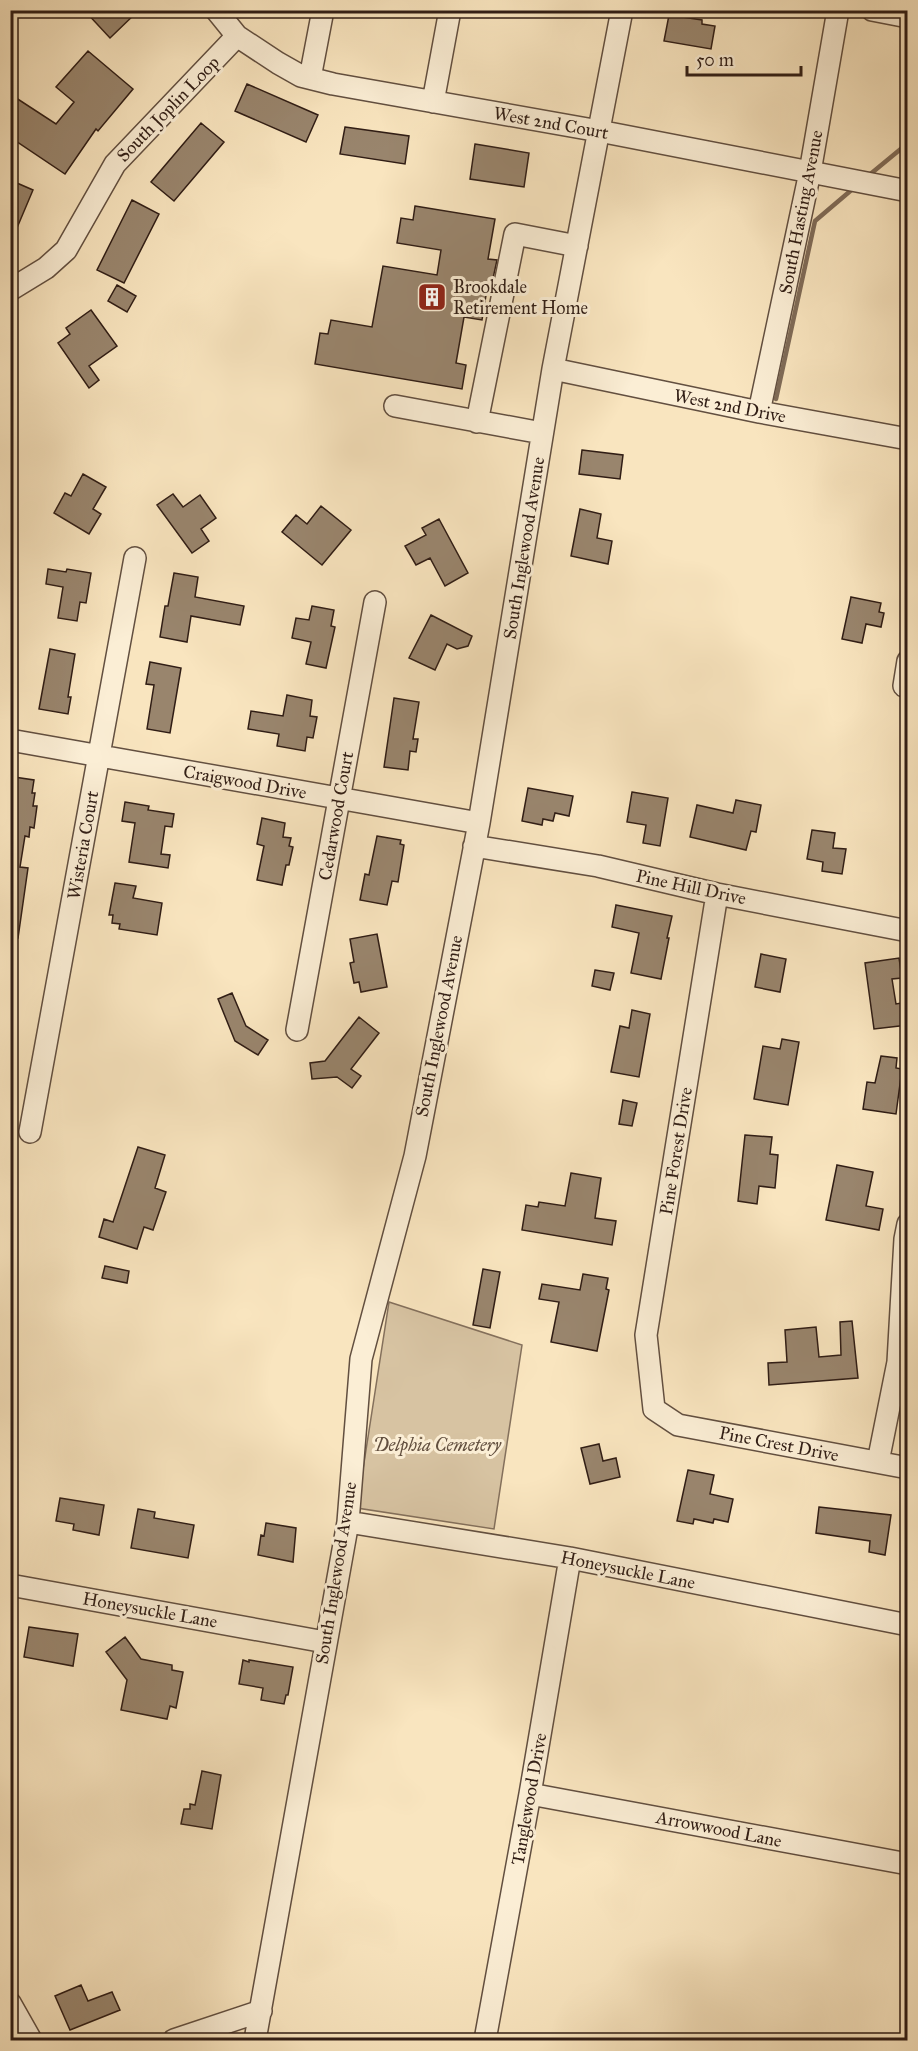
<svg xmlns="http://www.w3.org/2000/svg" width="918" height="2051" viewBox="0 0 918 2051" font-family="'IM FELL Great Primer',serif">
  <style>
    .green { fill: #d7c3a2; stroke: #84705c; stroke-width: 1.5 }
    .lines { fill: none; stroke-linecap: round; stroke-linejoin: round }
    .stream { stroke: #806c58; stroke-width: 4.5 }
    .building { fill: #99856d; stroke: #301d15; stroke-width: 1.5 }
    .minor-casing { stroke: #624f40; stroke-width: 24 }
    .minor { stroke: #fbeed5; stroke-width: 21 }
    .labels { text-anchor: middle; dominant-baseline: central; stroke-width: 6; stroke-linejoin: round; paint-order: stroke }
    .street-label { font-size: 18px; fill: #301d15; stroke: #fbeed5 }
    .poi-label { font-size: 18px; fill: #301d15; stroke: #fbeed5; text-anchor: start }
    .park-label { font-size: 18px; font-style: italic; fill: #624f3f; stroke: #fbeed5 }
  </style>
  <rect width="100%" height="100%" fill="#f9e5bf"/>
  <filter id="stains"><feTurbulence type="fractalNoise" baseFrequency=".00333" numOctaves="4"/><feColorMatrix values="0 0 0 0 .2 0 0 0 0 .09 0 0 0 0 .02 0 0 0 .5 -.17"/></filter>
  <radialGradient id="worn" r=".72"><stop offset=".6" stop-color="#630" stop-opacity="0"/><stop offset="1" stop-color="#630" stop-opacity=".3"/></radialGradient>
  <path class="green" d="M389,1302l133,43 -28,184 -137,-21z"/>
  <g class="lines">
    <path class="stream" d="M868,176l40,-33
      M776,399l39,-178 40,-34"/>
  </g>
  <path class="building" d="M84,10h55l-29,28z
    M669,15l33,5v4l13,2 -4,23 -47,-8z
    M88,51l45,38 -35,42 -2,-2 -31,45 -55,-37v-43l46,30 18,-22 -18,-15z
    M247,84l71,31 -12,27 -71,-31z
    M201,123l23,19 -50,59 -23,-19z
    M345,127l64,9 -4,28 -65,-10z
    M475,144l54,9 -5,34 -54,-8z
    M10,180l23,10 -22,52h-1z
    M132,200l27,14 -35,69 -27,-13z
    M415,206l80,13 -7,40 9,1 -5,23h-4l-6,37 -18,-3 -8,46 10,2 -4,24 -147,-25 5,-31 8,1 3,-14 41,7 11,-61 54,9 4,-25 -44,-7 4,-25 12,2z
    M117,285l19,11 -9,16 -19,-11z
    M91,310l26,36 -28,20 10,14 -10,8 -31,-45 12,-9 -4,-6z
    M582,450l41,5 -3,24 -41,-5z
    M83,474l23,13 -13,22 8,5 -12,20 -35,-21 11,-20 6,3z
    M173,494l10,13 17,-12 16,23 -15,11 8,12 -17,12 -35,-48z
    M321,506l30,24 -29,35 -40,-33 14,-17 11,9z
    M580,509l21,5 -4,24 15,3 -4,23 -37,-8z
    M439,519l29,54 -23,13 -15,-28 -14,7 -11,-19 21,-11 -4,-7z
    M48,569l18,3 1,-3 24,4 -5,30 -6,-1 -3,19 -19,-3 5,-31 -17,-3z
    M174,573l24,4 -3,20 49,9 -4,19 -49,-9 -4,26 -27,-5 5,-31h3z
    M851,597l30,6 -2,9 5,1 -3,14 -15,-3 -4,19 -20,-4z
    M312,606l22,4 -3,16 4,1 -9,41 -20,-4 5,-22 -19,-4 4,-20 13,2z
    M431,615l41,21 -4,10 -11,3 -10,-5 -12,26 -26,-12z
    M50,649l25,5 -7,43h3l-3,17 -29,-5z
    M150,662l31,6 -11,65 -23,-4 7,-44 -8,-1z
    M287,695l25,5 -2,16 7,1 -4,21 -6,-1 -2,14 -28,-5 2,-12 -31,-5 3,-18 32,5z
    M394,698l25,4 -6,37h5l-2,13 -6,-1 -2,19 -24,-3z
    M14,777l20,3 -2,13h3l-2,13h4l-3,22 -4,-1 -1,10 -4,-1 -5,31 8,1 -10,70h-8v-149l2,1z
    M528,788l45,8 -4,20 -14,-3 -2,8 -10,-2 -1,6 -20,-4z
    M632,792l36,6 -8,48 -17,-3 3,-18 -19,-3z
    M736,800l25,5 -5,27 -5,-1 -5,19 -56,-13 7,-32 36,8z
    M125,802l24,4 -1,4 26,4 -2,13 -7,-1 -4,28 9,1 -2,13 -39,-6 6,-39 -13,-2z
    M262,818l23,5 -2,14 8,1 -2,8 4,1 -4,18h-3l-4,20 -25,-5 7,-34 -7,-2z
    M812,830l23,3 -2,15 13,1 -4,25 -20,-3 1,-9 -16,-3z
    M377,836l24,4 -1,4 4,1 -6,37 -6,-1 -5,24 -27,-5 5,-26 4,1z
    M115,883l21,3 -3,12 29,5 -5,32 -38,-6 1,-5 -8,-1 1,-8h-4z
    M616,905l56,11 -5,22h2l-8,41 -30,-6 8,-40 -27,-6z
    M377,934l10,53 -26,5 -2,-10 -5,1 -4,-20 4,-1 -4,-23z
    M761,954l25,5 -6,33 -25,-5z
    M899,958l3,20 -10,1 4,25 12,-2v23l-34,4 -9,-66z
    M595,970l19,3 -4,17 -18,-4z
    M232,993l14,33 22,14 -10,15 -23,-14 -17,-42z
    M632,1010l18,4 -11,63 -28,-5 9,-46 9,2z
    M359,1017l20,16 -28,36 10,7 -9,12 -15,-11 -25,2 -2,-16 15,-2z
    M782,1039l17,3 -11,63 -34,-6 9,-53 17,3z
    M881,1056l16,2 -1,10 6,1 -6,45 -33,-5 4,-27 8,1z
    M623,1100l14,3 -5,23 -13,-2z
    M745,1135l27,2 -2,17 8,1 -3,33 -16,-2 -2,18 -19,-3z
    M138,1147l27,8 -10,33 11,4 -13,38 -9,-3 -7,22 -38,-12 5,-18 9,3z
    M837,1165l36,7 -7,34 17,3 -4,21 -53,-10z
    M571,1173l30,5 -6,40 21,3 -4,24 -90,-15 4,-25 12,2 1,-5 26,4z
    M105,1266l24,5 -2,12 -25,-5z
    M483,1269l17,3 -10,56 -17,-3z
    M583,1274l25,4 -2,11 3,1 -12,61 -46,-9 8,-40 -20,-3 3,-15 38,6z
    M852,1321l6,57 -89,7 -1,-22 19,-1 -2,-32 31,-3 3,30 22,-2 -1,-33z
    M599,1444l4,17 13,-3 4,19 -30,7 -9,-36z
    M688,1470l26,5 -4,19 23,5 -5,23 -14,-3 -1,4 -19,-4 -1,5 -16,-3z
    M60,1498l44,7 -5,30 -26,-5 1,-6 -18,-3z
    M819,1507l72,8 -6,40 -16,-3 1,-11 -54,-8z
    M138,1509l17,3 -1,6 40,7 -6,33 -57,-10z
    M266,1523l30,5 -3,34 -35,-7 3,-20 3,1z
    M29,1627l49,7 -5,32 -49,-9z
    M125,1637l16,22 31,6v5l11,2 -7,36 -6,-2 -3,13 -46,-9 6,-30 -21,-28z
    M243,1660l6,2v-2l44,7 -5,28h-2l-2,9 -23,-4 2,-12 -24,-4z
    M202,1771l19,4 -9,54 -31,-5 3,-15h6v-5l5,1z
    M81,1985l7,16 24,-9 8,18 -50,20 -15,-34z"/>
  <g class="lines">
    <g class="minor-casing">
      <path id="minor" d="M216,10l21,26 41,27 23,13 32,8 266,47 309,60
        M872,10l36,7
        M310,78l13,-68
        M433,102l17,-92
        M10,290l36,-22 20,-18 49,-86 122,-128
        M553,369l206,43 149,27
        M395,406l147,27
        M759,412l51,-240 28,-162
        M477,422l38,-188 62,12
        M908,661l-4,25 4,1
        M10,740l469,83
        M474,846l124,20 119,28 191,37
        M717,894l-71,441 8,74 24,16 230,43
        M297,1030l78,-428
        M30,1132l105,-574
        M878,1462l20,-100 7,-123 3,-15
        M348,1522l222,36 338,67
        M10,1585l315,57
        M530,1794l378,70
        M10,2003l21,37
        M174,2040l87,-29
        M255,2040l93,-518 13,-163 54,-203 64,-333 74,-454 69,-359
        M485,2040l45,-246 40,-236"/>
    </g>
    <use href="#minor" class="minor"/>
  </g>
  <defs>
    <g id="building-square" transform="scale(1.5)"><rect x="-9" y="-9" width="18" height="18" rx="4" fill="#8f2418" stroke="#fbeed5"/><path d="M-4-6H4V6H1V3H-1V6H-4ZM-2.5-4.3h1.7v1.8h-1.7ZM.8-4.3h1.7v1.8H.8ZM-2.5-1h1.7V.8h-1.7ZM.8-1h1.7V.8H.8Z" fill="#fff"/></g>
  </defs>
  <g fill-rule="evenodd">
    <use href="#building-square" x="432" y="297"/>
  </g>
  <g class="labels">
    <g class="street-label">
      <text transform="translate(168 109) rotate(-46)">South Joplin Loop</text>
      <text transform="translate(551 123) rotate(10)">West 2nd Court</text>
      <text transform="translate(801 212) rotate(-79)">South Hasting Avenue</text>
      <text transform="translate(730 406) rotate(11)">West 2nd Drive</text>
      <text transform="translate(524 548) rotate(-81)">South Inglewood Avenue</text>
      <text transform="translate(245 782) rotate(10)">Craigwood Drive</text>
      <text transform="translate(336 816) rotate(-80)">Cedarwood Court</text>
      <text transform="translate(83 845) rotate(-80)">Wisteria Court</text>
      <text transform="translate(691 887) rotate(12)">Pine Hill Drive</text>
      <text transform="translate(439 1026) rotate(-79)">South Inglewood Avenue</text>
      <text transform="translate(676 1151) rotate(-81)">Pine Forest Drive</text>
      <text transform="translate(779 1444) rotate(11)">Pine Crest Drive</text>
      <text transform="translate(628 1570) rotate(11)">Honeysuckle Lane</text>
      <text transform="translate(336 1573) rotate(-81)">South Inglewood Avenue</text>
      <text transform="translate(150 1610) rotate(10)">Honeysuckle Lane</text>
      <text transform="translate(529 1799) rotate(-80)">Tanglewood Drive</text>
      <text transform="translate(719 1829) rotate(11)">Arrowwood Lane</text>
    </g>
    <g class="poi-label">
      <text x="453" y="287">Brookdale<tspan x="453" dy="21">Retirement Home</tspan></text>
    </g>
    <g class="park-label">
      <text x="437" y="1445">Delphia Cemetery</text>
    </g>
  </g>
  <rect width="918" height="2051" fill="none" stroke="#f9e5bf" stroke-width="36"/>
  <rect x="12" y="12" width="894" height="2027" fill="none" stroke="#301d15" stroke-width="3"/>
  <rect x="18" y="18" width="882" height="2015" fill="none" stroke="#301d15" stroke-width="1.5"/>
  <path d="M687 66v9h114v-9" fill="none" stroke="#301d15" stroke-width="3"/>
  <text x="696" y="66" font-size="18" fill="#301d15" stroke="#fbeed5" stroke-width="4.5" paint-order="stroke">50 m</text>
  <rect width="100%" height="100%" filter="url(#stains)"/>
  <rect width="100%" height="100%" fill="url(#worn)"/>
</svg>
